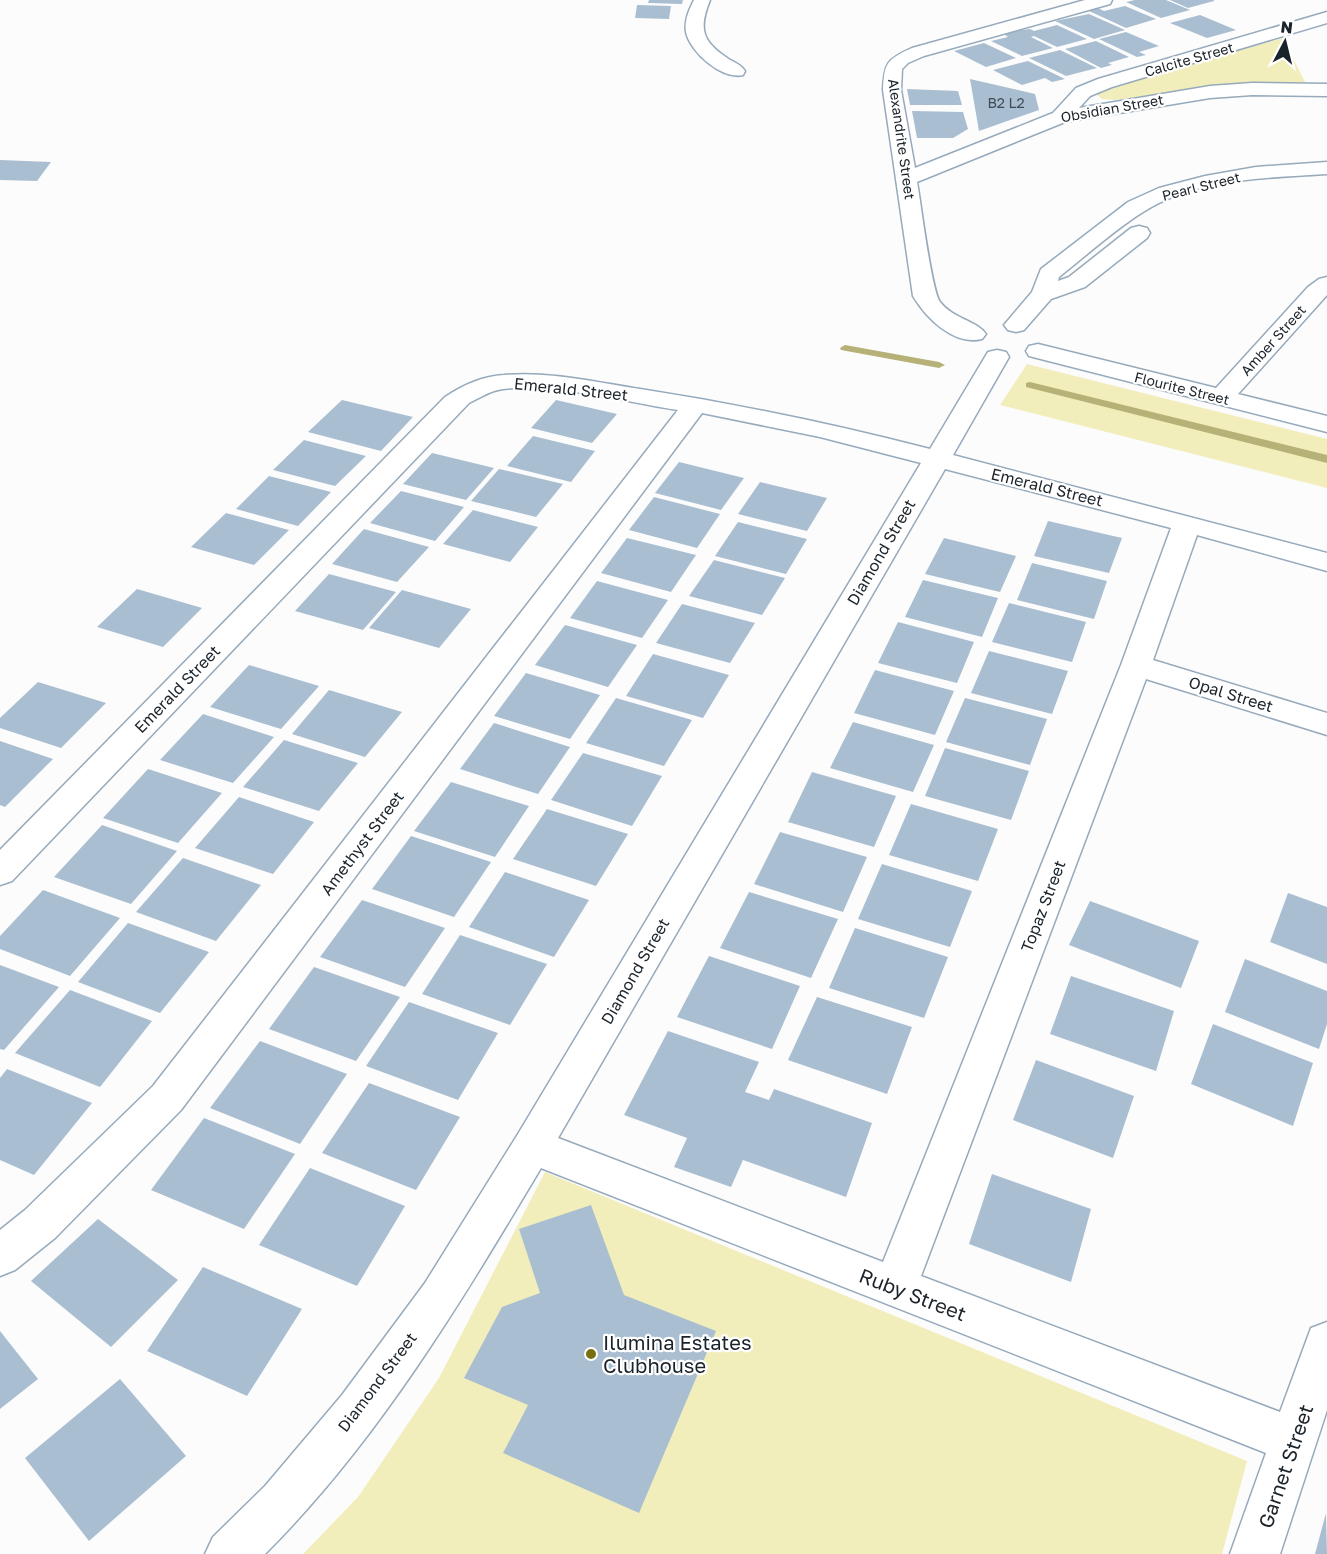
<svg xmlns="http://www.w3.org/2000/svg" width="1327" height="1554" viewBox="0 0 1327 1554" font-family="'Golos Text',sans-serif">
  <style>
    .green { fill: #f2eebc }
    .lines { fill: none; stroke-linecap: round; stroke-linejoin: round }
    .stream { fill: #b6b176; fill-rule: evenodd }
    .building { fill: #a9bed1 }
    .street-casing { stroke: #96aabc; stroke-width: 3 }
    .street { fill: #fff; fill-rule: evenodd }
    .poi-dot { fill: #787010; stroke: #fff; stroke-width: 2 }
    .labels { text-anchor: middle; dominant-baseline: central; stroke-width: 4.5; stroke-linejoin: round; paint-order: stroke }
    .far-street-label { font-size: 14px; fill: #1b232a; stroke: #fff }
    .number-label { font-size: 14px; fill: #3e4a54 }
    .street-label { font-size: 16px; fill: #1b232a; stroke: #fff }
    .near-street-label { font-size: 20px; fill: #1b232a; stroke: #fff }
    .near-poi-label { font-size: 20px; fill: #1b232a; stroke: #fff; text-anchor: start }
  </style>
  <rect width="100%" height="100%" fill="#fcfcfc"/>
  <path class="green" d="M1283,38l24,48 -97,1 -94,13 -14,-1 -6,-5 9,-5z
    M1027,364l300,75v49l-327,-83z
    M545,1172l702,289 -25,93h-919l55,-57 81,-119z"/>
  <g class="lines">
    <path class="stream" d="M845,345l94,17 6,3 -6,3 -98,-18 -1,-2z
      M1030,382l297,73v8l-301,-76v-4z"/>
  </g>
  <path class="building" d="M649,0h34l-1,4 -34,-1z
    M1135,0h31l24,10 -29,8 -35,-16z
    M1170,0h44v1l-26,7z
    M637,5l34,1 -2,13 -34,-1z
    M1125,6l31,13 -30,9 -37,-17 9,-3 6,3z
    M1089,14l36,16 -31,9 -39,-18z
    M1200,15l36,15 -29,8 -37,-15z
    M1057,25l30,14 -30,8 -23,-11 -3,1 22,11 -31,8 -31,-15 17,-4 -4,-3 16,-4 10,-1 4,2z
    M1126,32l33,14 -20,6 7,3 -9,2 -38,-18z
    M1096,41l33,16 -21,6 4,2 -11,3 -36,-19z
    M984,43l32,15 -30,9 -32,-16z
    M1060,50l37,18 -31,8 -37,-18z
    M1028,61l37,18 -13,3 -7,-4 -23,7 -29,-15z
    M970,79l65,15 4,16 -60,21z
    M907,89l51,2 4,14h-52z
    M912,111l51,1 5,17 -15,9h-36z
    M0,160l51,2 -14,19 -37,-1z
    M342,400l71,17 -32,34 -73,-19z
    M556,400l61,14 -25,29 -61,-15z
    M533,436l62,15 -24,31 -64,-16z
    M304,440l62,16 -31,30 -62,-16z
    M432,453l62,15 -28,32 -63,-16z
    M679,462l65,16 -23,32 -66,-17z
    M499,469l64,15 -27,33 -65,-16z
    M269,476l62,16 -33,34 -62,-17z
    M760,482l67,16 -20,33 -69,-17z
    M401,491l63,16 -29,34 -65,-18z
    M654,497l66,17 -23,34 -68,-18z
    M473,510l65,17 -28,35 -67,-18z
    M226,513l63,17 -35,35 -63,-18z
    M1048,521l74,17 -13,35 -75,-17z
    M738,522l69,17 -21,35 -71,-18z
    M364,529l65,18 -32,35 -65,-18z
    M627,538l69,17 -25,37 -70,-19z
    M944,538l72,18 -16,36 -75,-18z
    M714,560l71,18 -23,37 -73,-19z
    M1032,563l75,18 -13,38 -77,-19z
    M329,574l67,18 -33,38 -68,-19z
    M923,580l75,18 -16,39 -77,-20z
    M597,581l71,19 -26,38 -72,-20z
    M137,589l65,19 -39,39 -66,-20z
    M402,590l69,19 -32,39 -70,-20z
    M1009,603l77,19 -14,40 -80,-20z
    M682,604l73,19 -25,40 -74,-20z
    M898,622l76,20 -17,41 -79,-20z
    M565,625l72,20 -29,42 -73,-22z
    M989,651l79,20 -16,43 -81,-21z
    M653,654l76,21 -26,43 -77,-22z
    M249,665l70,21 -38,43 -71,-22z
    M875,670l79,21 -19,44 -81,-22z
    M526,673l74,22 -30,44 -76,-23z
    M38,682l68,21 -45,45 -61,-20v-10z
    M329,690l73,22 -37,45 -73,-23z
    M616,698l76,22 -28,46 -78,-23z
    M965,698l82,21 -17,46 -84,-23z
    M203,714l71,23 -41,46 -73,-23z
    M853,722l81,23 -21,47 -83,-24z
    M494,723l76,24 -32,47 -78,-25z
    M284,740l74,23 -39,48 -76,-24z
    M0,741l53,18 -48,48 -5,-2z
    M945,748l84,23 -18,49 -86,-24z
    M583,753l79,23 -30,50 -81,-26z
    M148,769l74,24 -44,50 -75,-25z
    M812,772l84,24 -22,51 -86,-25z
    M451,782l78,24 -34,51 -81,-26z
    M239,797l75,25 -41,52 -78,-26z
    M911,804l87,25 -20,52 -89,-26z
    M547,809l81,25 -32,52 -83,-27z
    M102,825l75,26 -46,53 -77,-27z
    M780,832l87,25 -24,55 -89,-28z
    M411,836l80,26 -37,55 -82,-28z
    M183,858l78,27 -45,56 -80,-29z
    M882,864l90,27 -22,56 -92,-28z
    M505,872l84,28 -35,57 -85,-30z
    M43,890l77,28 -50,58 -70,-27v-13z
    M749,892l89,27 -27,59 -91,-30z
    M1288,893l39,14v57l-57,-22z
    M362,900l83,28 -40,59 -85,-30z
    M1090,901l109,40 -18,47 -112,-43z
    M128,923l81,29 -49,61 -82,-31z
    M855,928l93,29 -24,61 -95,-30z
    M460,935l87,29 -37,61 -88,-31z
    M709,956l91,30 -28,63 -95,-32z
    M1245,959l82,32v33l-8,25 -94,-37z
    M0,965l59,22 -55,63 -4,-1z
    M314,967l86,30 -44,64 -87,-32z
    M1071,976l103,35 -18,60 -106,-37z
    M70,990l82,31 -52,66 -85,-34z
    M817,997l95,30 -25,67 -99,-34z
    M409,1002l89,31 -40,67 -92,-34z
    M1213,1024l100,39 -20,63 -102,-42z
    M668,1031l91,31 -14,30 24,8 5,-11 98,34 -26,74 -103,-37 -12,27 -57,-20 13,-29 -63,-23z
    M260,1041l87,33 -47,70 -90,-36z
    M1036,1060l98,36 -21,62 -100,-38z
    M7,1069l85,34 -58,72 -34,-15v-82z
    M369,1083l91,34 -44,73 -94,-37z
    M204,1118l91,36 -51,75 -93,-39z
    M310,1168l95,38 -48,80 -98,-41z
    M992,1174l99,35 -20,73 -102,-38z
    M591,1205l33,90 92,36 -77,182 -136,-60 25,-48 -64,-27 38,-71 38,-14 -21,-64z
    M98,1219l80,61 -67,67 -80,-66z
    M203,1267l99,42 -55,87 -100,-45z
    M0,1331l38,48 -38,30z
    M120,1379l66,77 -97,85 -64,-83z
    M1326,1513l1,41h-12z"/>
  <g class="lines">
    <g class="street-casing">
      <path id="street" d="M694,0h16c-12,30 -8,42 20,60 6,3 11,5 15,11l-2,4c-21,5 -53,-23 -57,-43 -2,-11 3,-22 8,-32z
        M1085,0h27l-2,4 -186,52 -16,7 -6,6 -1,21 14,78 138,-55 23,-25 22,-9 229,-67v11l-215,64 -22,9 -11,12 131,-22 42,-3 75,1v12l-75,-1 -42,3 -145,24 -148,60c4,21 14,107 23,120 12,16 37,19 46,32l-4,5c-28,7 -56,-21 -69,-43l-30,-206c1,-27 4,-31 29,-42z
        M1327,162v12c-60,4 -131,4 -184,38 -29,18 -56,43 -84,65l-1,4 11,-4 62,-49 8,-2 8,2 3,5 -3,5 -62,49 -34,12 -27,31 -8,2 -8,-2 -4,-5 28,-33 9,-23 87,-67 31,-14 46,-12 51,-9z
        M1327,277v18l-89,99 89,22v16l-298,-76 -3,-5 3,-5 9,-2 178,44 92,-101 11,-8z
        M997,350l9,2 3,5 -56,98 374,98v18l-130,-36 -44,125 174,53v22l-181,-56 -225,597 359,136 31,-84 16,-6v88l-47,144h-50l36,-101 -725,-285c-81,136 -163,273 -276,386h-60l8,-17 52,-51 77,-91 83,-112 93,-149 403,-671 -101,-26 -118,-24 -521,697 -126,128 -40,32 -15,6v-46l25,-20 128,-124 525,-676c-46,-7 -141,-31 -184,-19 -9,3 -17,8 -25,12l-457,478 -12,4v-35l445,-453c18,-12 38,-21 59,-22 46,-4 91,7 136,14 97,15 194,35 290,60l55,-92 3,-5zM945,469l226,59 -50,137 -238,597 -325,-124z"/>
    </g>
    <use href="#street" class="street"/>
  </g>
  <circle class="poi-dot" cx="591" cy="1354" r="6"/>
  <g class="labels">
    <g class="far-street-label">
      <text transform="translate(1189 59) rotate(-16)">Calcite Street</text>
      <text transform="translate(1112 108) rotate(-10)">Obsidian Street</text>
      <text transform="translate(902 139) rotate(82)">Alexandrite Street</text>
      <text transform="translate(1201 186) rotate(-14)">Pearl Street</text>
      <text transform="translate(1273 340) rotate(-48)">Amber Street</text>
      <text transform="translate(1182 388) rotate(14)">Flourite Street</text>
    </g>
    <g class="number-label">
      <text x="1006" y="102">B2 L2</text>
    </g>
    <g class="street-label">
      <text transform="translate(571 389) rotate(6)">Emerald Street</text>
      <text transform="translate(1047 487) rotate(14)">Emerald Street</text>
      <text transform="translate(881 552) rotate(-60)">Diamond Street</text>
      <text transform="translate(177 689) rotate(-46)">Emerald Street</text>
      <text transform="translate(1231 694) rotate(17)">Opal Street</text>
      <text transform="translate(362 843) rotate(-53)">Amethyst Street</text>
      <text transform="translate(1043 906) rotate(-69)">Topaz Street</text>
      <text transform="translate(635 971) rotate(-60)">Diamond Street</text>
      <text transform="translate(377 1382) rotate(-53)">Diamond Street</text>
    </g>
    <g class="near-street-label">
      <text transform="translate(913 1294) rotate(21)">Ruby Street</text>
      <text transform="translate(1285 1466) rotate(-71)">Garnet Street</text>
    </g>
    <g class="near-poi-label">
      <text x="603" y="1342">Ilumina Estates<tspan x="603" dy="23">Clubhouse</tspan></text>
    </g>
  </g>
  <g transform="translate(1285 42) rotate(7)" stroke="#ffffff" stroke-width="4.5" paint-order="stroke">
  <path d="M0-4.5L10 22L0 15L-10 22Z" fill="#1b232a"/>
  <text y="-9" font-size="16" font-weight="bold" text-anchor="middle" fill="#1b232a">N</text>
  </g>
</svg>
